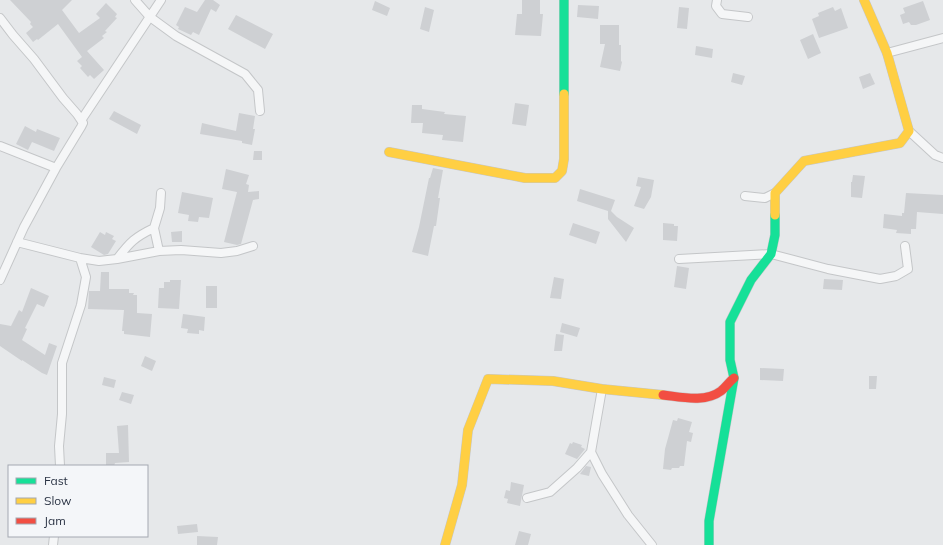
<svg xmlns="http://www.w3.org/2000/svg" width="943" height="545" viewBox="0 0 943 545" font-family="Mulish,sans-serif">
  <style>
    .building { fill: #ced0d3 }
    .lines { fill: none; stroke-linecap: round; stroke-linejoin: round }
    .street-casing { stroke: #c4c6c8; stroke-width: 10 }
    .fast-casing { stroke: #c4c6c8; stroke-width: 10 }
    .slow-casing { stroke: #c4c6c8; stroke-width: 10 }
    .jam-casing { stroke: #c4c6c8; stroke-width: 10 }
    .street { stroke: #f5f6f7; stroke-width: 8 }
    .fast { stroke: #16e098; stroke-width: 9 }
    .slow { stroke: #ffcf43; stroke-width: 9 }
    .jam { stroke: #f24e42; stroke-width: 9 }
  </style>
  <rect width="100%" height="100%" fill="#e6e8ea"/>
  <path class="building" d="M10,0h62l-10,10 17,23 21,-15 -4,-4 10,-11 11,11 -2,3 2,1 -12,13 2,1 -5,4 2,2 -17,13 17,19 -10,9 -4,-4 -2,2 -8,-9 2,-2 -5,-5 5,-4 -24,-33 -20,16 -1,-1 -4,3 -7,-9 7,-6 -3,-3 1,-2z
    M205,0h8l7,5 -4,7 -5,-3 -12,26 -6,-3 -2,3 -13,-6 1,-2 -3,-2 9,-18 12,5z
    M522,0h18v14h3l-2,22 -26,-1 2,-21h5z
    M375,1l15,7 -3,8 -15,-6z
    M923,1l7,19 -14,5h-5l-2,-3 -6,2 -3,-9 5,-2 -2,-5z
    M578,5l21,1 -1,13 -21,-2z
    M425,7l9,3 -5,22 -9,-3z
    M679,7l10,1 -2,21 -10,-1z
    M833,7l2,4 6,-3 7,20 -29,10 -7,-19 7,-3 -1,-3z
    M236,15l37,19 -8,15 -37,-20z
    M600,25h19v20h2v16l1,1 -2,9 -20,-4 5,-23h-5z
    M813,34l8,19 -13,6 -8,-19z
    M696,46l17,3 -1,9 -17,-3z
    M733,73l12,3 -3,9 -11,-3z
    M870,73l5,11 -12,5 -4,-12z
    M515,103l14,2 -3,21 -14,-2z
    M412,105h10v4l23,3 -1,2 22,2 -3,26 -21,-2 1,-5 -21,-2 1,-10h-12z
    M114,111l27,14 -4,9 -28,-15z
    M239,113l16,3 -2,13h2l-3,16 -10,-2v-2l-42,-7 2,-11 34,8z
    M25,126l11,6 1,-3 23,9 -6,13 -22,-9 -4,8 -12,-6z
    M254,151h8v9h-9z
    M433,168l10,2 -5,28h2l-4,28h-2l-6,30 -16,-4 7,-25 10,-49h1z
    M226,169l23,6 -3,9 3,1 -1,7 11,-1v8l-6,1 -12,44 -4,1 -13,-3 13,-50 -15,-3z
    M853,175l12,1 -3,22 -11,-1v-15h1z
    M638,177l16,3 -3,17 -7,12 -10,-3 7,-19 -5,-1z
    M580,189l35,11 -4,11 6,6 17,11 -8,14 -18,-23v-8l-31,-10z
    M182,192l31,6 -4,20 -10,-1 -1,5 -10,-1 1,-6 -11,-2z
    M906,193l37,2v19l-26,-2 -1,17h-5v5l-15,-1 1,-3 -14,-2 1,-14 18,2v-3h2z
    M573,223l27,9 -4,12 -27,-9z
    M663,223l11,1v2h4l-1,15 -14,-1z
    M182,231v11h-10l-1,-10z
    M100,232l5,3 1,-3 8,4 -2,3 4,2 -8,13 -4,1 -13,-8z
    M677,266l12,2 -3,21 -12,-2z
    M101,272h8v17h20v4h5l-1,2h4v18l15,1 -2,23 -26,-3v-3h-2l2,-21 -36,-1 1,-18h11z
    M554,277l10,2 -3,20 -11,-1z
    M824,279l19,1 -1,10 -19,-1z
    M170,280h11l-2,29 -21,-1 1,-20h5v-6h6z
    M206,286h11v22h-11z
    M31,288l18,8 -5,11 -7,-3 -12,24 2,1 -5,11 23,15 4,-12 8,3 -10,29 -5,-2 -20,-13v1l-22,-15v-22l11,2 8,-16 3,2z
    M183,314l22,3 -1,14 -5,-1v4l-12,-1 1,-4 -7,-1z
    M562,323l18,5 -3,9 -17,-5z
    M556,334l8,1 -2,16h-8z
    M145,356l11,5 -4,10 -11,-5z
    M760,368l24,1 -1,12 -23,-1z
    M869,376h8l-1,13h-7z
    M104,377l12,3 -2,8 -12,-3z
    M122,392l12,3 -3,9 -12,-4z
    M678,418l14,4 -3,10 4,1 -2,9 -4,-1 -3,25h-4l-1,2h-7l-1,2 -8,-1 2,-20 8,-29 4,1z
    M128,425l1,37 -14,1 -1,3h-8v-13h13l-2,-27z
    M573,442l9,3 -1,2 4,2 -8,10 -12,-5 5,-11 2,1z
    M586,466l5,1 -2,9 -9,-2z
    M511,482l13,3 -4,21 -13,-3 1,-4 -4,-1 2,-8 4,1z
    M197,524l1,8 -20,2 -1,-8z
    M519,531l12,3 -3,11h-13z
    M197,536l21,1 -1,8h-20z"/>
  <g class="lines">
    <g class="street-casing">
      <path id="street" d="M135,0l15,17 26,19 69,38 13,16 2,21
        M717,0l-1,6 6,8 26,3
        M0,18l13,17 21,24 29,39 14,16 6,9 -2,4 -25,41 -32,59 -24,53
        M887,53l56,-15
        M82,119l79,-119
        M909,131l26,24 8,3
        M0,146l56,22
        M745,196l20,2 10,-5
        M154,228l5,23
        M17,242l63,16
        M117,259l42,-8 22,-1 40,3 16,-2 16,-5
        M679,259l92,-5 57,15 52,10 16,-3 12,-7 -3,-23
        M602,389l-11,63 11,22 26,41 24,30
        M60,466l-1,-20 3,-32v-51l19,-58 5,-28 -6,-19 19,3 18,-2c13,-17 18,-22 37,-31l6,-20 1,-15
        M527,498l23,-6 27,-24 14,-16
        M53,545l1,-9"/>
    </g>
    <g class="fast-casing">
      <path id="fast" d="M564,0v94
        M709,545v-24l25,-143 -4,-18v-38l21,-42 20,-26 4,-19v-20"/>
    </g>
    <g class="slow-casing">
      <path id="slow" d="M389,152l136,26h30l7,-7 2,-12v-65
        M775,215v-22l29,-32 96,-18 9,-12 -22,-78 -23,-53
        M445,545l17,-60 6,-55 20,-51 65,2 49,8 61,6"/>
    </g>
    <g class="jam-casing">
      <path id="jam" d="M663,395c18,2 42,8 58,-4 5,-4 8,-9 13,-13"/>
    </g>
    <use href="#street" class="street"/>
    <use href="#fast" class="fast"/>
    <use href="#slow" class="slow"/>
    <use href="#jam" class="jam"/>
  </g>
  <rect x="8" y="465" width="140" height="72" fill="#f4f6f9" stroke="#a4a8b1"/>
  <rect x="16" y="478" width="20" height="6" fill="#16e098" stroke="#a4a8b1"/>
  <text x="44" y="485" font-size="12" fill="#2b3445">Fast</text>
  <rect x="16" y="498" width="20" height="6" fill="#ffcf43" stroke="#a4a8b1"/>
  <text x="44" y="505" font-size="12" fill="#2b3445">Slow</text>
  <rect x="16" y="518" width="20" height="6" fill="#f24e42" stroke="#a4a8b1"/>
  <text x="44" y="525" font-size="12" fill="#2b3445">Jam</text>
</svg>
